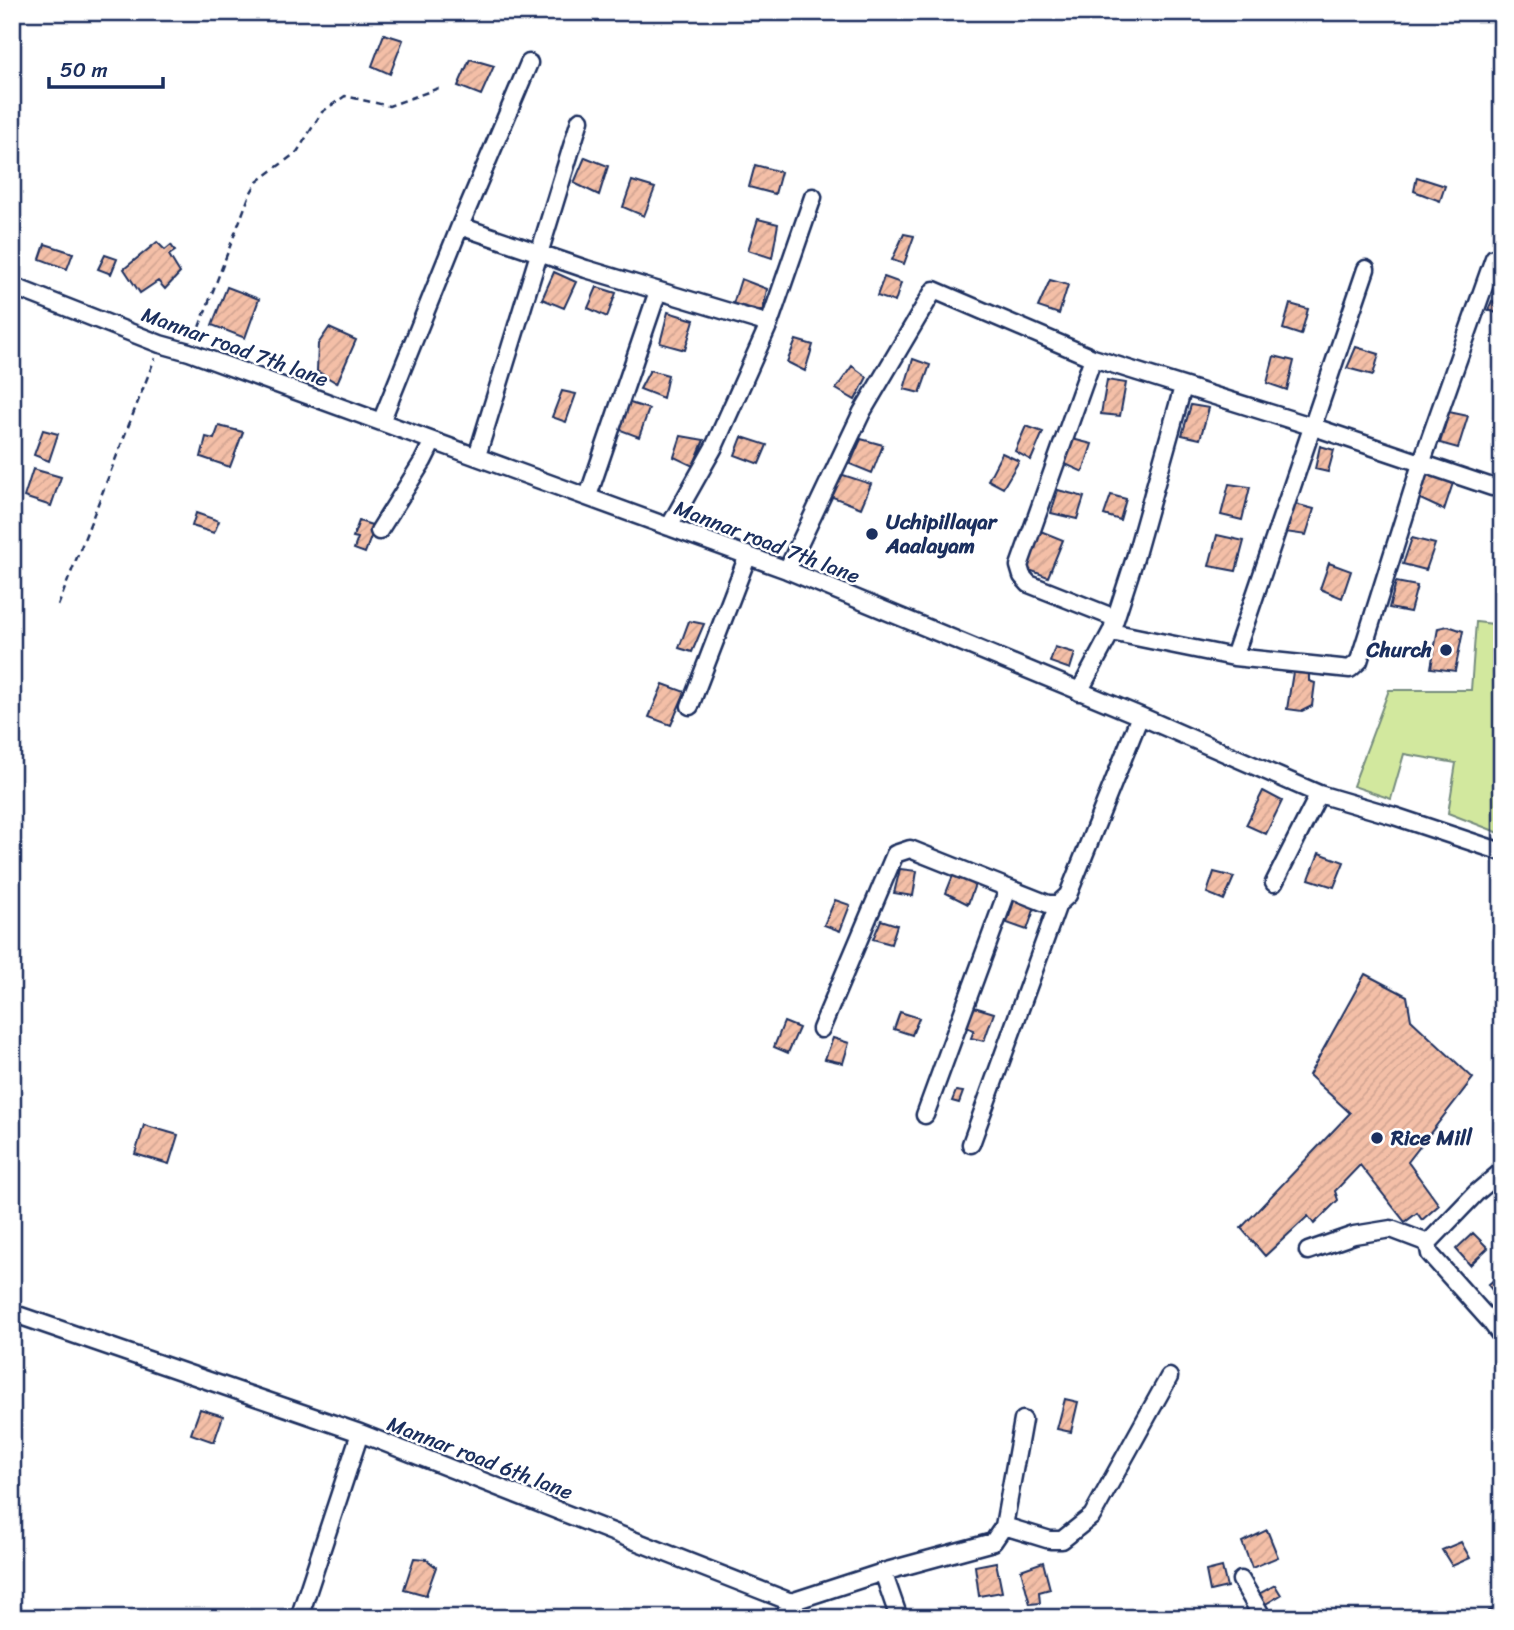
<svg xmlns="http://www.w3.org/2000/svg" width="1514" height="1630" viewBox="0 0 1514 1630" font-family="Sriracha,sans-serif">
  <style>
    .grass { fill: #d2e89e; stroke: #768c7e; stroke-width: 2 }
    .building { fill: url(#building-hatch); stroke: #1b2f5e; stroke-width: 2 }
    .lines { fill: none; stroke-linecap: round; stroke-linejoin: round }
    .minor-casing { stroke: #1b2f5e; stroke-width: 21 }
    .path { stroke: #1b2f5e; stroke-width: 2.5; stroke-dasharray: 7 5; stroke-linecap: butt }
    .minor { stroke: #fff; stroke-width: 16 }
    .poi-dot { fill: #1b2f5e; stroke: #fff; stroke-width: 2.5 }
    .labels { text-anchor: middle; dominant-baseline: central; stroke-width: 5; stroke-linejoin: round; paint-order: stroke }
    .street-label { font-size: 21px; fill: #1b2f5e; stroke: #fff }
    .poi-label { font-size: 21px; font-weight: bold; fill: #1b2f5e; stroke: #fff; text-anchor: start }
  </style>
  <defs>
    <pattern id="building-hatch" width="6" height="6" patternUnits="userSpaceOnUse" patternTransform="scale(1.75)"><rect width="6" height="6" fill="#f4bfa7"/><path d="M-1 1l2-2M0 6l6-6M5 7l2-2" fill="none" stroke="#d1a492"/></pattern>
  </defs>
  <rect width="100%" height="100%" fill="#fff"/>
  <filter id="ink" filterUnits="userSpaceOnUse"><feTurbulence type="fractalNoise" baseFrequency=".0143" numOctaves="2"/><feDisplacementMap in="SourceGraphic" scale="14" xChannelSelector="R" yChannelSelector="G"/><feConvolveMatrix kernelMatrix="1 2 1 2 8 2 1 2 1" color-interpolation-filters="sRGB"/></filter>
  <g filter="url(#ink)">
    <path class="grass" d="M1476,622l26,3v209l-54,-21 8,-50 -52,-9 -13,45 -38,-13 36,-96h82z"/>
    <path class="building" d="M384,34l19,6 -13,34 -18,-8z
      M470,59l24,7 -13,29 -23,-9z
      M585,157l23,9 -9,29 -25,-12z
      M755,165l26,7 -6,22 -26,-7z
      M1417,177l28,9 -5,15 -26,-10z
      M632,181l23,7 -11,28 -21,-9z
      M758,219l20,5 -6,34 -24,-8z
      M904,234l10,2 -10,28 -12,-4z
      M157,242l8,8 6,-5 4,6 -6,4 11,18 -15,16 -7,-8 -18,12 -16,-24z
      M45,244l28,9 -6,16 -27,-10z
      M105,255l12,4 -6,15 -13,-5z
      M554,272l22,10 -12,26 -22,-9z
      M884,277l17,6 -6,19 -18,-6z
      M741,279l26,10 -4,22 -30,-7z
      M1050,280l18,5 -9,29 -21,-7z
      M227,287l32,12 -14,39 -33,-13z
      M597,287l19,6 -9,24 -19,-9z
      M1492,301l10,3v11l-14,-5z
      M1290,304l18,5 -7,26 -18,-6z
      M668,312l26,8 -9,30 -25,-7z
      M329,328l27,12 -19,43 -20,-12 1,-27z
      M796,340l17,5 -8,26 -18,-9z
      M1356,347l23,7 -6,21 -26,-7z
      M1274,356l20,5 -7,29 -20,-7z
      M913,359l17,6 -10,28 -16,-4z
      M852,366l15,11 -12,23 -19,-11z
      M650,370l18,5 -5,23 -23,-9z
      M1107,380l19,3 -6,33 -19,-2z
      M562,391l14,3 -10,28 -14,-5z
      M627,402l22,7 -10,28 -21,-8z
      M1191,405l18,3 -9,31 -18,-4z
      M1449,412l19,4 -10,32 -18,-5z
      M219,426l24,6 -13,35 -29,-10 5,-20 8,2z
      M1026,426l17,6 -12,28 -16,-9z
      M43,430l15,4 -9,27 -15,-6z
      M681,436l23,4 -11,26 -19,-9z
      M742,437l25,8 -8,19 -24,-9z
      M861,439l22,6 -11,28 -22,-9z
      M1072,439l20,5 -9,28 -20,-9z
      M1320,446l14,4 -6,22 -13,-3z
      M1002,453l17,8 -16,27 -15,-8z
      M33,469l28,8 -10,29 -27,-9z
      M840,474l31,10 -10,24 -31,-12z
      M1426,474l27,9 -9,27 -26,-12z
      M1229,484l21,3 -8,33 -21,-5z
      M1058,490l26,7 -7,22 -26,-6z
      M1111,495l15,4 -6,21 -16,-5z
      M1295,504l19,5 -8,26 -21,-3z
      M196,513l23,8 -5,12 -22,-7z
      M359,521l16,5 -10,27 -11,-4 4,-11 -5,-1z
      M1038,530l25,10 -15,37 -24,-9z
      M1217,535l27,6 -8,30 -27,-5z
      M1412,538l23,6 -9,26 -23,-6z
      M1329,563l22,8 -9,27 -22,-9z
      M1396,582l21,4 -7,26 -21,-4z
      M689,621l15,3 -12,28 -13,-4z
      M1448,626l15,5 -8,40 -24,-3 7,-40z
      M1055,647l20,6 -5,16 -20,-7z
      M1293,672l16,1v8l6,2 -3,23 -10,5 -15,-2z
      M663,684l22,8 -14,33 -22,-8z
      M1263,791l19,10 -16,33 -20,-9z
      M1319,853l25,9 -10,25 -25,-8z
      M900,869l17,2 -4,25 -19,-3z
      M1214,872l20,5 -10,23 -17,-7z
      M954,873l22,8 -8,23 -22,-11z
      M1015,898l21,6 -9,26 -20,-7z
      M835,900l15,5 -10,26 -16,-6z
      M881,920l16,5 -6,19 -18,-5z
      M1365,974l42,22 4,24 62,58 -65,84 31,43 -17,15 -5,-7 -12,9 -45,-57 -25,26 3,9 -24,24 -6,-8 -43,40 -24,-28 109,-115 -41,-38z
      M974,1007l20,6 -10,28 -13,-3 3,-8 -8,-3z
      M900,1012l19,6 -7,17 -18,-6z
      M784,1022l15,6 -11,25 -14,-6z
      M833,1038l16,5 -6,20 -18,-4z
      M956,1091l7,1 -4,11 -7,-2z
      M144,1125l34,10 -9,29 -34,-10z
      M1473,1233l15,15 -18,17 -14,-16z
      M1502,1273v27l-1,1 -13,-16z
      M1065,1399l13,3 -7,30 -14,-3z
      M200,1409l23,7 -9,26 -23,-8z
      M1267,1530l11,27 -26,11 -10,-26z
      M1461,1542l9,16 -18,8 -10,-16z
      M414,1558l12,1 10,8 -10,28 -22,-6z
      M996,1562l6,30 -23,4 -4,-30z
      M1043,1562l7,27 -11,3 1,11 -10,1 -9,-34z
      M1222,1567l5,20 -17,4 -4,-20z
      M1275,1585l6,10 -19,11 -5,-11z
      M1500,1606l2,12h-9l-4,-7z"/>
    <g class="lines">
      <g class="minor-casing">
        <path id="minor" d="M460,226l126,43 183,55
          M12,286l148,58 29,8 598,218 353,146 179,78 75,22 108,36
          M1093,358l-74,208 3,10 7,8 86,34
          M381,422l79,-196 69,-163
          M477,456l103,-336
          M588,496l70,-205
          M669,527l45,-80 55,-123 44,-127
          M379,531l44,-70 10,-20
          M787,570l75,-158 72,-122 159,68 218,68 181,61
          M1113,626l22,-68 48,-171
          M1234,657l132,-388
          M1079,692l32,-60 123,25 116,12 9,-8 62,-197 73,-206h8
          M690,706l58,-151
          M1274,883l45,-89
          M821,1029l74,-175 15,-5 138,55h10l10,-9 72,-179
          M925,1115l83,-226
          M971,1144l87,-240
          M1502,1171l-26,22 -48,50 2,11 60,67 12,16
          M1308,1251l46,-16 37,-6 37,14
          M12,1313l348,120 431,169 92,-30 16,46
          M1004,1526l46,14h12l30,-24 77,-139
          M883,1572l110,-30 11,-16 19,-106
          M1241,1580l22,38
          M299,1618l61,-185
          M782,1618l9,-16"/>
      </g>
      <path class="path" d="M195,338l55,-144 7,-12 40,-30 25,-40 23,-16 44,10 50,-18
        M58,606l97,-248"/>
      <use href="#minor" class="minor"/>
    </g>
  </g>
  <g class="poi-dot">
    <circle cx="872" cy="534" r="7"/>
    <circle cx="1446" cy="650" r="7"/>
    <circle cx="1377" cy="1138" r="7"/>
  </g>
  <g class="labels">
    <g class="street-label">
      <text transform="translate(235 347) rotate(20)">Mannar road 7th lane</text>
      <text transform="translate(767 542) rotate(21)">Mannar road 7th lane</text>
      <text transform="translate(480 1458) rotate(21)">Mannar road 6th lane</text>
    </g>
    <g class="poi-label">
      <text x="886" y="522">Uchipillayar<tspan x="886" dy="24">Aaalayam</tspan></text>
      <text x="1432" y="650" text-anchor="end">Church</text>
      <text x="1391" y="1138">Rice Mill</text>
    </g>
  </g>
  <rect width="1514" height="1630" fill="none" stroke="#fff" stroke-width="42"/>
  <rect x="21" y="21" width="1472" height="1588" fill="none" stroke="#1b2f5e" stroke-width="2.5" filter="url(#ink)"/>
  <path d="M49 77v10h114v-10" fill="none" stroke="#1b2f5e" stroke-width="3.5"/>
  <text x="60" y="77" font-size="21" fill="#1b2f5e" stroke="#ffffff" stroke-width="5" paint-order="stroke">50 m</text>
</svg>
